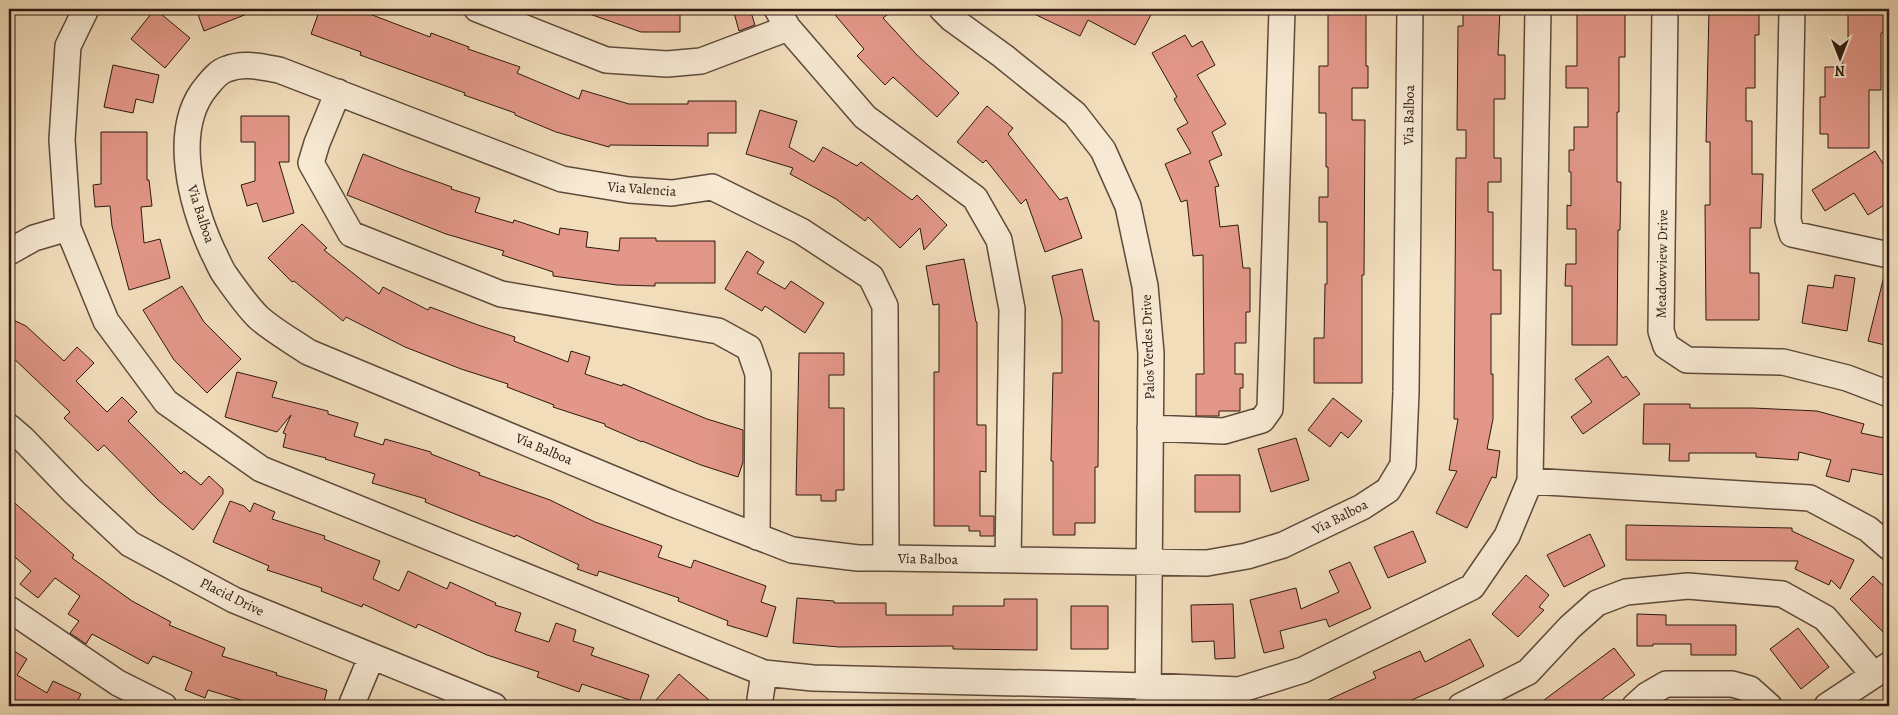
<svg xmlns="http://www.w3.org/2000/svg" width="1898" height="715" viewBox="0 0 1898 715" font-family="Alegreya,serif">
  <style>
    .building { fill: #e39788; stroke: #2c1910 }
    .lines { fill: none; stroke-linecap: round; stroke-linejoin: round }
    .minor-casing { stroke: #5e4a3b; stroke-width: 28 }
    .minor { stroke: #f7e9d3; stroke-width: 25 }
    .labels { text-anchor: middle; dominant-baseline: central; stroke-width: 4; stroke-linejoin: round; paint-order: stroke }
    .street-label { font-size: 14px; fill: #2c1910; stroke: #f7e9d3 }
  </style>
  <rect width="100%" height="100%" fill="#f2ddbb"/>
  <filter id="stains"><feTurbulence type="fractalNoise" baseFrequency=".004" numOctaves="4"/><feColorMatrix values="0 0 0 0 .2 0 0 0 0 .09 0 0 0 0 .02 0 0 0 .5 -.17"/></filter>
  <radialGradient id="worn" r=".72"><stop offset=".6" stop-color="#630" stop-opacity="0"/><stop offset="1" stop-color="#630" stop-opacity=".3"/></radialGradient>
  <path class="building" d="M155,9l35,29 -25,30 -34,-29z
    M196,9h61v1l-53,21z
    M320,9h49l-2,4 63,24 1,-4 38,14 -1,2 52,18 -3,6 62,26 3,-9 47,14h59v-3h48v32h-28v13l-98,-1 -1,2 -53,-15 -41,-17v-2l-51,-18 1,-2 -105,-38 1,-3 -50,-18z
    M581,9h99v23h-39l-60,-21z
    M733,9h17l5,16 -16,6z
    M830,9h65l-12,9 34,37 42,38 -22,24 -44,-40 -8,8 -28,-29 7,-7z
    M1024,9h130l-19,36 -47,-25 -8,16z
    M1463,9h37l-2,46h7v44h-11v59h7v24h-13v30h5v58h8v44h-10v60h2v45l-6,30 13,2 -4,27 -4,-1 -25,51 -31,-15 21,-42 -8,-1 9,-51h-4l2,-261h10v-28h-9l1,-104h5z
    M1577,9h48v48h-6v55h-2v70h4l-1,48h-2l-1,115h-45v-59h-7l1,-22h10v-35h-9v-24l4,1v-34h-2v-22h5v-23h14v-39h-22v-22h11z
    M1709,9h50v26h-4v53h-9v33h6v53h11l-2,54h-11v45h9v47h-53l-1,-115h5v-63h-4z
    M1848,9h36v24h-3v57h-12v58h-41v-14h-8v-37h5v-30h17v-24h6z
    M1328,12h38v54h2v22h-16v32h13l-1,155h-2v108h-48v-45h10l1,-54h2v-62h-8v-25h9v-30h-2v-54h-7v-47h9z
    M1185,35l7,12 10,-6 13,24 -18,10 29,49 -14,8 10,23 -13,6 10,25 -4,1 5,40 18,-2 5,43h7v44h-4v31h-11v31h8v14h-3v23h-21v5h-23v-42h8l-1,-119 -10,1 -6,-56 -6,2 -16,-38 26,-11 -14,-24 11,-6 -14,-24 3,-2 -25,-44z
    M113,65l46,10 -6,28 -17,-4 -3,14 -29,-6z
    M987,106l26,22 -5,6 52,66 7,-3 15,41 -37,14 -19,-53 -5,5 -35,-44 -3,3 -26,-21z
    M760,110l37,11 -8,26 25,15 9,-15 34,19 4,-4 51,38 5,-5 30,30 -23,25 -4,-22 -20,20 -32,-31 -3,4 -29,-22 -46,-25 3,-6 -47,-14z
    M241,116h48v46h-10l15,51 -31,9 -6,-19 -10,3 -6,-21 14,-4v-39h-14z
    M101,132h46v48h2l3,26 -11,1 3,36 16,-4 10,39 -41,12 -17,-64 -2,-20 -15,1 -2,-22 8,-1z
    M1875,151l14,22v29l-21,13 -14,-22 -29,18 -13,-21z
    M363,154l38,15 51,18 -1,2 29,9 -5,14 38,11 1,-3 45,15 1,-7 28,4 -2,15 33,4 1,-13h36v3h59v42h-60v3l-38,-1 -64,-9v-4l-51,-17 2,-4 -58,-17 -99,-39z
    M302,224l25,24 -3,2 55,44 4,-7 45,23 2,-3 48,18 37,12 -1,4 54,21 3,-11 19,6 -5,17 37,12 1,-2 84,35 36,11v32l-5,15 -37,-12 -59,-24v1l-37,-16v-2l-52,-17 1,-2 -47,-18 1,-3 -47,-15 -56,-22 -59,-30 -3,4 -49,-40 -2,1 -24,-24z
    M747,251l17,11 -7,11 28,16 6,-8 33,22 -19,30 -40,-27 -3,5 -37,-22z
    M964,259l12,63h1v103h9v47l-6,-1v45h14v20h-14v-5h-11v-5h-35v-154h5v-68l-6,1 -7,-39z
    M1082,269l12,52h5l-1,146h-3v56h-20v12h-22v-74h-2l2,-88h9v-54l-10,-43z
    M1835,275l20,3 -8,53 -45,-8 6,-38 25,3z
    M1884,276l5,1v69l-21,-5z
    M182,286l22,36 37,37 -34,34 -33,-33 -31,-50z
    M9,318l17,8 38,35 13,-14 17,16 -18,18 31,31 15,-15 15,15 -9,9 53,53 3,-3 17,14 8,-9 14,13v5l-30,36 -35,-30 -54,-55 -6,6 -34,-33 6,-6 -61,-58z
    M799,353h45v22h-15v33h15v82h-8v11h-15v-6h-25z
    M1608,356l15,22 3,-2 14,18 -57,40 -12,-17 21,-15 -17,-23z
    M237,372l40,10 -5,15 56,14v3l30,9 -4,13 29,9 2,-6 46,13v2l49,19 -1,2 71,25 45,22 67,24 -4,11 33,11 3,-8 72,26 -5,16 15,5 -9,30 -40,-12 1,-4 -50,-20 1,-3 -80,-27 -2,5 -20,-7 2,-4 -63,-30 -1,2 -40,-15 -50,-20 1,-3 -54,-16 3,-9 -50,-15 1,-1 -43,-11 3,-13 -3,-1 8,-18 -14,17 -52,-15z
    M1333,398l29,23 -14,17 -7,-6 -11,15 -22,-17z
    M1644,404h46v4h63l64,3 47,13 -3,9 28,6v37l-37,-7 -3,13 -23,-6 5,-16 -32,-8 -1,8 -42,-3v-4h-67v8h-20l1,-17h-27z
    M1296,438l13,42 -38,12 -13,-43z
    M1195,475h45v37h-45z
    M9,498l65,57 -2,3 60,43 39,21 -2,3 56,23 -3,8 55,17 -1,2 51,15 -4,16h-63l-52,-16 -3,8 -20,-8 7,-18 -39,-16 -5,8 -56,-30 -6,10 -16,-11 9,-12 -11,-7 12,-18 -25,-18 -17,20 -18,-14 11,-13 -22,-19z
    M230,501l14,5 6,6 4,-9 21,9 -3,7 53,17 -1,3 56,22 -7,18 26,12 9,-20 39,18 3,-7 46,21 -1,2 26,8 -6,18 34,11 7,-19 20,7 -3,11 21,7 -3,7 58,20 -10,28 -57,-19 -3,8 -42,-15 2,-5 -52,-17 -69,-31 -2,4 -53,-24 -1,3 -41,-16 1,-3 -55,-18 2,-4 -56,-24z
    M1626,525l166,3v3l62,29 -14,29 -9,-9 -2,5 -34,-16 3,-8 -172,-1z
    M1413,531l13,31 -38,16 -14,-31z
    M1590,534l15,32 -41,21 -17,-32z
    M1350,562l21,46 -42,19 -3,-8 -46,12 4,17 -20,5 -14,-53 46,-12 5,21 38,-17 -10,-21z
    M1526,575l23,20 -10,12 5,3 -26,27 -26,-23z
    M1873,576l16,15v47l-39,-39z
    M797,598l37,3v2h52v12h67v-9h51v-7h33v51l-84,-1v-3l-114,1 -46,-4z
    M1233,604l2,54 -20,1 -1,-18 -22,1 -1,-37z
    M1071,606h37v43h-37z
    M1637,614l29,1v10h70v30h-45v-11h-38v2h-16z
    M1798,628l31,39 -28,22 -31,-40z
    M1470,639l14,27 -38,19 -48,21h-83l61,-28 -3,-6 47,-21 5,11z
    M9,648l18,11 -10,16 30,18 6,-12 28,13 -6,12h-66z
    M1614,648l21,27 -42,31h-57z
    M679,674l37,32h-52l-8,-6z"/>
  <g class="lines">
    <g class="minor-casing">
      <path id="minor" d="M86,9l-18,37 -6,94 6,88 38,93 60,81 95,67 503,204 49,5 335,8 91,4 64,-20 169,-83 35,-51 23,-55 8,-472
        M477,9l129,51 61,4 34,-3 87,-33
        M777,9l11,19 77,89 110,81 24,42 13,69 -4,251
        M942,9l10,10 51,37 72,58 28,36 25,56 17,80 6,67 -3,353
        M1665,9l-4,322 5,15 21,14 96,2 64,16 42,16
        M1792,9l-4,211 4,14 97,21
        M338,92l-21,51 -6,20 40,71 150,60 217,37 31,17 9,26 -1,163
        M9,252l25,-14 34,-10
        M9,427l14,12 51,53 56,52 104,56 260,106
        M1150,428l74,3 38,-11 8,-11 12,-400
        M1530,481l280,17 58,31 21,18
        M886,558l-1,-252 -14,-29 -70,-46 -89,-44 -40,6 -43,-3 -67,-11 -283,-109c-18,-3 -35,-8 -52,-1 -8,2 -15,11 -20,17 -37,43 -15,120 6,166 4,7 7,16 12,23 10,14 21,30 33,42 14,13 34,24 50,35l363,151 121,47 66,8h28l321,5 40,-7 36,-11 79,-38 26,-17 15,-25 3,-73 4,-383
        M9,609l109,74 46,23
        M351,706l20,-48
        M759,706l5,-33
        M1461,706l67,-34 42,-45 27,-24 29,-11 62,-6 94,8 43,24 49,57
        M1635,706l12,-11 19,-11h66l18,5 19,17
        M1827,706l62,-41"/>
    </g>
    <use href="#minor" class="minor"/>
  </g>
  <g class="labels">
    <g class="street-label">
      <text transform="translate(1409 115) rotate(-89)">Via Balboa</text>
      <text transform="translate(642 189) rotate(4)">Via Valencia</text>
      <text transform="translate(201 214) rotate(72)">Via Balboa</text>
      <text transform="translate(1662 264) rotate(-89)">Meadowview Drive</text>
      <text transform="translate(1148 347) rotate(-92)">Palos Verdes Drive</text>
      <text transform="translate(544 449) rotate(23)">Via Balboa</text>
      <text transform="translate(1340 517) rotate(-27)">Via Balboa</text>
      <text transform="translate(928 559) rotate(1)">Via Balboa</text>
      <text transform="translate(232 597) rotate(26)">Placid Drive</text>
    </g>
  </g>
  <rect width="1898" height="715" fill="none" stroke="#f2ddbb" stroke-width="30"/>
  <rect x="10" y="10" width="1878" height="695" fill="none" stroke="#2c1910" stroke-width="2.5"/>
  <rect x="15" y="15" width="1868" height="685" fill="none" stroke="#2c1910"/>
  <g transform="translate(1840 58) rotate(180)" stroke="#f7e9d3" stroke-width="4" paint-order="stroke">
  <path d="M0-4L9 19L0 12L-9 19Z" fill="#2c1910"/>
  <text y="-8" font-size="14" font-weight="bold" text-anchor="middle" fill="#2c1910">N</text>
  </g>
  <rect width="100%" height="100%" filter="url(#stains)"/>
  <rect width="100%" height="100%" fill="url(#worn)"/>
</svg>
